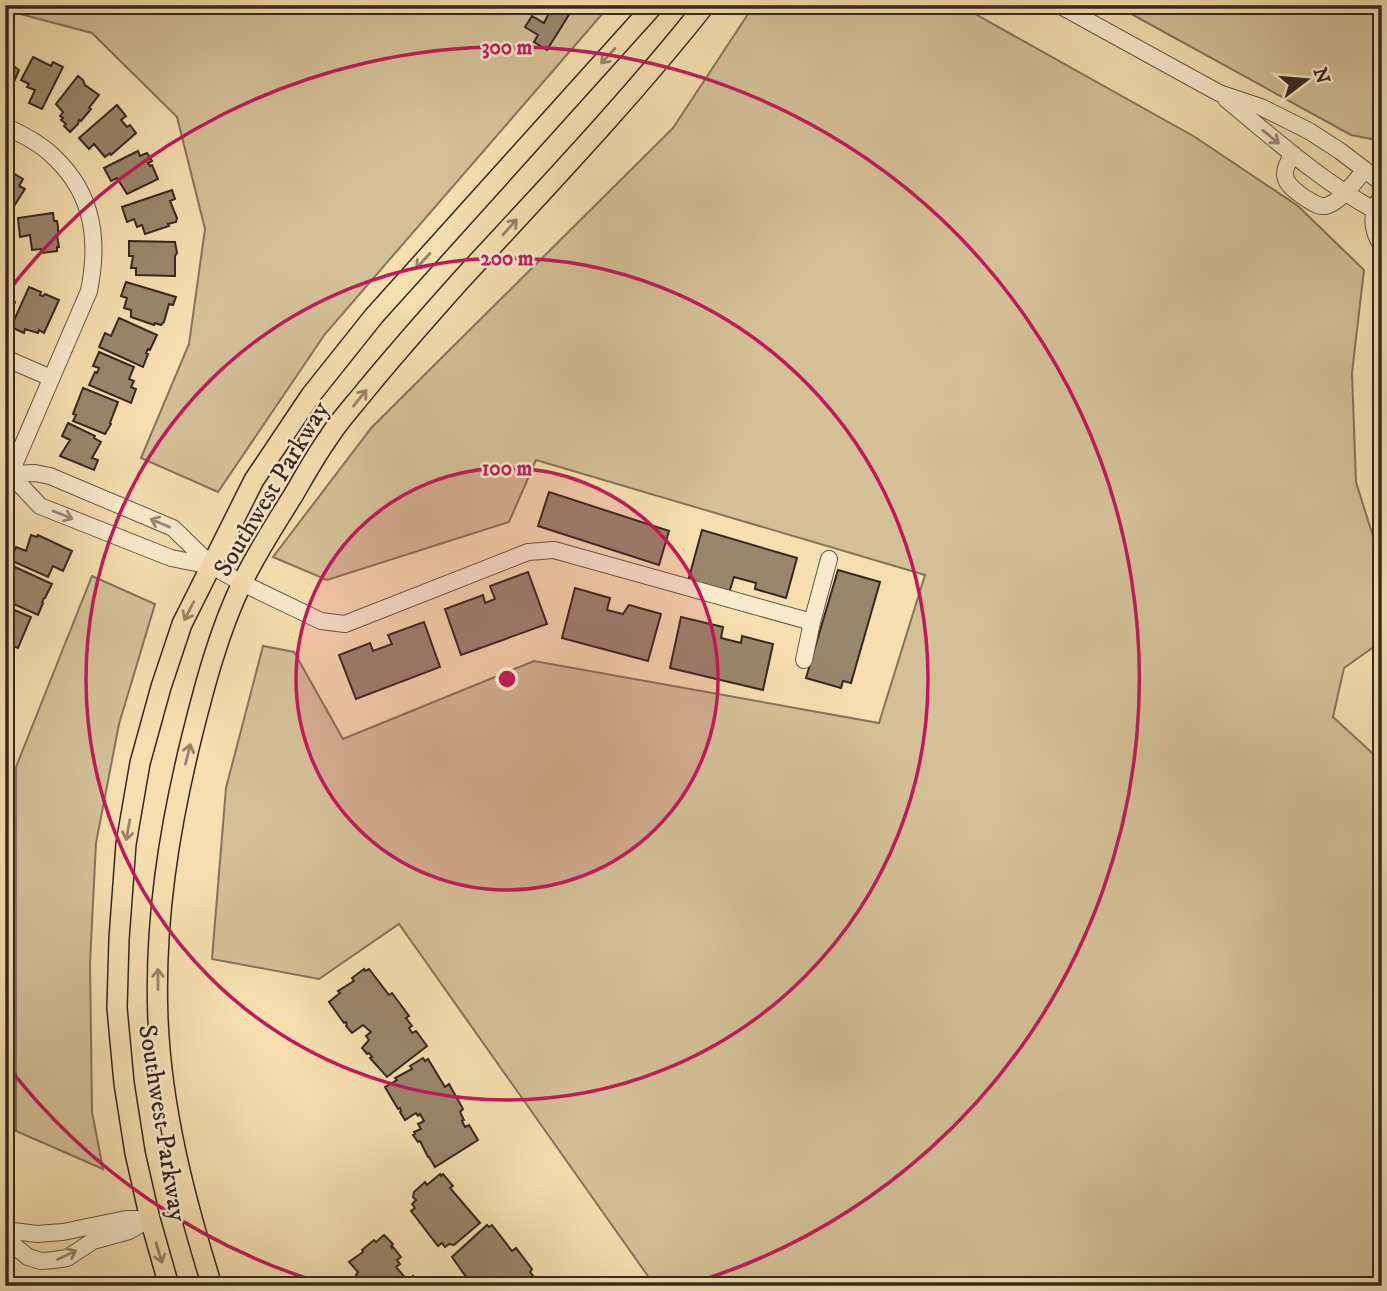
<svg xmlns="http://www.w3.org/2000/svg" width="1387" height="1291" viewBox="0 0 1387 1291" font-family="'IM FELL DW Pica',serif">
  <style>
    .green { fill: #d4c097; stroke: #84745c; stroke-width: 2 }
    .building { fill: #99876b; stroke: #352821; stroke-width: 2 }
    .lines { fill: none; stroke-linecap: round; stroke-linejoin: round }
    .minor-casing { stroke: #655644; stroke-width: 18 }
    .major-casing { stroke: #352821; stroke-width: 22 }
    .minor { stroke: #f8eacb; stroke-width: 16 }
    .major { stroke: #f5dfaf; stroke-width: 19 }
    .oneway { stroke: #958468 }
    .oneway2 { stroke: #968976 }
    .ring { fill: none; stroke: #c2185b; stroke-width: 3.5 }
    .labels { text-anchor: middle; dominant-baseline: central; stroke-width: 5; stroke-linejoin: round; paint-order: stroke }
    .street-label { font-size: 26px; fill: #352821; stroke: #f8eacb }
    .centre { fill: #c2185b; stroke: #f8eacb; stroke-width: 3.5 }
    .ring-label { font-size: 21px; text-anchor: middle; font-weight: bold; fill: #c2185b; stroke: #f8eacb; stroke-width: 5; stroke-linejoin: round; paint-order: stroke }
  </style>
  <rect width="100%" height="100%" fill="#f5dfaf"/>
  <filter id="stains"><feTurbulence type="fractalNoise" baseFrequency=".00286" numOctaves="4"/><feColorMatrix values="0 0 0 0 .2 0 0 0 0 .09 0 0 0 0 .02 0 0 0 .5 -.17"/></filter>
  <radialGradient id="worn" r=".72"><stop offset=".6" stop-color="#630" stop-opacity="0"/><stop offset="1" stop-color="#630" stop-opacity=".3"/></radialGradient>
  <path class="green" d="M5,5h605l-285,329 -107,158 -77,-34 48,-114 16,-115 -28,-112 -85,-84 -87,-23z
    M754,5h205l236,132 103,69 66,64 -12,103 4,109 26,83v76l-38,27 -11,49 49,45v524h-727l-256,-362 -80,55 -107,-20 14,-171 37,-142 31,6 49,87 191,-78 345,62 46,-148 -389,-115 -27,62 -182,58 -54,-23 99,-130 301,-299z
    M1115,5h267v136l-31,-6z
    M92,576l63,28 -36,120 -23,119 -6,120 2,149 11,57 -87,-38v-364z"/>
  <path class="building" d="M553,5h4l13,8 -23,37 -13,-8 4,-7 -13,-8 7,-11 12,7z
    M33,57l18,9 2,-4 10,5 -21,42 -13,-6 6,-13 -8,-3 2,-3 -8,-4z
    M5,64l4,2 3,-1 7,5 -10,23h-2l-1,3z
    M78,76l5,4 2,5 14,10 -10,13 2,1 -10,12 -2,-1 -1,4 -8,8 -6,-6 2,-2 -5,-4 2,-2 -3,-2 3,-4 -7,-8z
    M117,105l9,11 -5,4 6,7 3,-2 6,8 -25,22 -1,-2 -5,4 -11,-13 -5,5 -10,-11z
    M138,151l2,5 7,-3 5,8 -4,2 2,3 2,-1 6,14 -31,15 -10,-16 -6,3 -7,-13z
    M5,168l18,11 -4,7 6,3 -20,31z
    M172,190l3,9 -5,2 7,17 -1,4 -8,2 1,2 -24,8 -3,-9 -5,2 -3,-8 -7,3 -5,-15z
    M53,213l1,8h3l1,6v8h-1l2,12h-2v4l-15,2 -1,-4 -9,1 -2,-15 -10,2 -2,-19z
    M129,241l46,1 2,11 -2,3v20l-39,-1v-7h-5l2,-12h-4z
    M126,282l50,15 -3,8 -4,-1 -5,18 -3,3 -6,-2 -1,2 -23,-8v-7l-7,-2 3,-10 -6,-2z
    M29,287l12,5 -1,3 3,1 2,-2 14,6 -15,33 -5,-3 -1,3 -13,-4 -1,4 -13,-6z
    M5,291l7,3 -3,6 6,2 -9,24z
    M119,318l38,17 -7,15 -2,-1 -2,4 2,1 -5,13 -44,-20 6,-14 6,3z
    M99,352l35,15 -5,12 5,2 -3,6 5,2 -5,14 -42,-18 6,-13 2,1 2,-5 -6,-2z
    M83,388l35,14 -8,21 1,1 -6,10 -32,-13 3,-6 -3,-1z
    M68,423l27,13 -1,2 7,4 -9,16 6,2 -4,10 -34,-14 10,-16 -8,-4z
    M549,492l120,39 -10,34 -121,-39z
    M702,530l95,28 -11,40 -31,-9 1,-6 -22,-6 -5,16 -41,-12z
    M31,535l6,2 1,-2 34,16 -9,20 -10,-5 -5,11 -38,-17 6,-13 10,4z
    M15,567l37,17 -7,14h-1l-2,4 1,1 -5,12 -33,-15v-27l7,2z
    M838,570l42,12 -29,101 -8,-2 -2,7 -35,-10z
    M528,572l19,52 -86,31 -16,-46 38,-14 2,8 10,-4 -5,-13z
    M575,588l35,10 -3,12 16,4 6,-9 32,9 -13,47 -86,-23z
    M5,606l26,11 -13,31 -13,-5z
    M681,617l42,10 -2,11 20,5 1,-7 31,8 -10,46 -93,-22z
    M424,622l16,45 -84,32 -17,-44 31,-12 3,8 19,-7 -4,-9z
    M364,969l1,2 4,-2 20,26 3,-2 17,23 -3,2 6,8 -3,2 3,5 4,-2 11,15 -40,31 -17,-19 2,-1 -3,-4 -2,1 -5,-6 7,-8 -3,-4 5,-4 -8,-7 -11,8 -6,-7 1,-2 -1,-2 -2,1 -15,-21 11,-9 -2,-2 16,-10 -2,-3z
    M423,1058l2,3 3,-2 17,28 4,-3 14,25 -3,3 4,8 -2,1 3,6 4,-2 9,15 -43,27 -6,-10h-1l-8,-16 -2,1 -5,-7 2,-1 -1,-2 7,-3 -3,-5 6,-3 -4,-7 -2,2 -2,-3 -11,7 -5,-8 1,-1 -1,-3 -2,1 -13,-22 12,-7 -2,-2 17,-9 -2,-3z
    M5,1066l11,9 -6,7 4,4 -9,10z
    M440,1174l1,2 2,-2 10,12 -3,2 30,35 -26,22 -5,-1 -4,3 -3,-4 -4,3 -27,-35 4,-3 -3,-4 4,-4 -3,-3 1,-5 11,-10 2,3z
    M487,1225l2,2 3,-2 20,26 4,-3 16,21 -2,3 4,5 -1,1 2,3 -2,1 2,4h-40l-3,-5 -3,1 -2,-2 -7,6h-5l-5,-9 -2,1 -4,-4 -12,-17z
    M384,1235l9,9 -2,2 1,2 1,-1 8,10 -4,3 3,4 -4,3 12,14 5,-5 6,7 -1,1 1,2h-54l-9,-11 2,-3 -9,-10 14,-10 -1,-2 12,-10 2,2z"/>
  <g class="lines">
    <g class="minor-casing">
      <path id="minor" d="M1059,5l160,88 42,14 48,24 31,20 42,32
        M1226,99c47,39 95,82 148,111
        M5,126c18,9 37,18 51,33 38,37 43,82 33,132l-84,195
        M1293,154c-15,22 -8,30 12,44 6,3 12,9 20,8 14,-2 30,-25 40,-36
        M1382,196c-12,16 -11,34 0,50
        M5,358l46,20
        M10,474l25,-1 15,3 123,52 39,38 30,17 79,38 24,3 183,-72 26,-2 258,72 17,-63
        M10,474l30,32 131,52 40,8
        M804,660l8,-38
        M5,1230l32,4 26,-2 63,-13h21
        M5,1238l23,19 13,4 13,-1 13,-2 26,-17 36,-10 21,-12"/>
    </g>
    <g class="major-casing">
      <path id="major" d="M169,1286l-19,-67 -15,-66 -11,-70 -7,-75 2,-69 7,-95 14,-81 21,-76 21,-63 72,-144 57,-85 63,-79 280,-311
        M212,1286c-27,-87 -50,-175 -54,-266 -4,-97 11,-191 34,-284 13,-52 27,-105 50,-153 15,-31 34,-60 52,-89 11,-19 22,-39 35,-57 10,-16 24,-31 36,-46 31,-38 63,-74 96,-111 83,-90 168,-179 244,-275"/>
    </g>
    <use href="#minor" class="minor"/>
    <use href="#major" class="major"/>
  </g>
  <defs><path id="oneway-shaft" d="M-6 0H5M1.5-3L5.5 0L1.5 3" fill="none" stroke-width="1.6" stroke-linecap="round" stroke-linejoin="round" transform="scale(1.75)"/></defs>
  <g class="oneway">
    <use href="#oneway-shaft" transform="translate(608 56) rotate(132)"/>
    <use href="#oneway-shaft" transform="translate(510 227) rotate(-48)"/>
    <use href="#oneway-shaft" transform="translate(423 261) rotate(132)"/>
    <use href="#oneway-shaft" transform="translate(360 398) rotate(-51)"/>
    <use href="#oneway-shaft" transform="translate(189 611) rotate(117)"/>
    <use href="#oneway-shaft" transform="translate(188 754) rotate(-76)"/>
    <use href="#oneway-shaft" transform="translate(128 830) rotate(100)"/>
    <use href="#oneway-shaft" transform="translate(158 979) rotate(-90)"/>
    <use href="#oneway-shaft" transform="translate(159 1253) rotate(74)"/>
  </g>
  <g class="oneway2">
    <use href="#oneway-shaft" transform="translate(1271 137) rotate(39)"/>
    <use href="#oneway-shaft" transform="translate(63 515) rotate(22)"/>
    <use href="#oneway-shaft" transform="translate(160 523) rotate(-157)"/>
    <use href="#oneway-shaft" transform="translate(67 1255) rotate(-25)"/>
  </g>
  <circle cx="507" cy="679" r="211" fill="#c2185b" fill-opacity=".12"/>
  <g class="ring">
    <circle cx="507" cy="679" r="211"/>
    <circle cx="507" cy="679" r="421"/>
    <path d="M328 1285A632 632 0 0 1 6 1064M6 294A632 632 0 1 1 686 1285"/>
  </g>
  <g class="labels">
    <g class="street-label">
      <text transform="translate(272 489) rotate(-59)">Southwest Parkway</text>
      <text transform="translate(162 1123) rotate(81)">Southwest Parkway</text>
    </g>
  </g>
  <circle cx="507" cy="679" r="10" class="centre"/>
  <g class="ring-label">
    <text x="507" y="54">300 m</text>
    <text x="507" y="265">200 m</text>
    <text x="507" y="475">100 m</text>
  </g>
  <rect width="1387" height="1291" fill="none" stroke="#f5dfaf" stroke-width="28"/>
  <rect x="7" y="7" width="1373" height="1277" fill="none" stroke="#352821" stroke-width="3.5"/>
  <rect x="14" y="14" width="1359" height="1263" fill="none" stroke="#352821" stroke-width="2"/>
  <g transform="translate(1306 80) rotate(74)" stroke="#f8eacb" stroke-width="5" paint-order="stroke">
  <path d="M0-5L12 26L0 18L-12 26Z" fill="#352821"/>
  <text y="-10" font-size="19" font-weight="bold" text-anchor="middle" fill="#352821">N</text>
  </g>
  <rect width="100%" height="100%" filter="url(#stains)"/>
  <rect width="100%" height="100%" fill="url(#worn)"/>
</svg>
